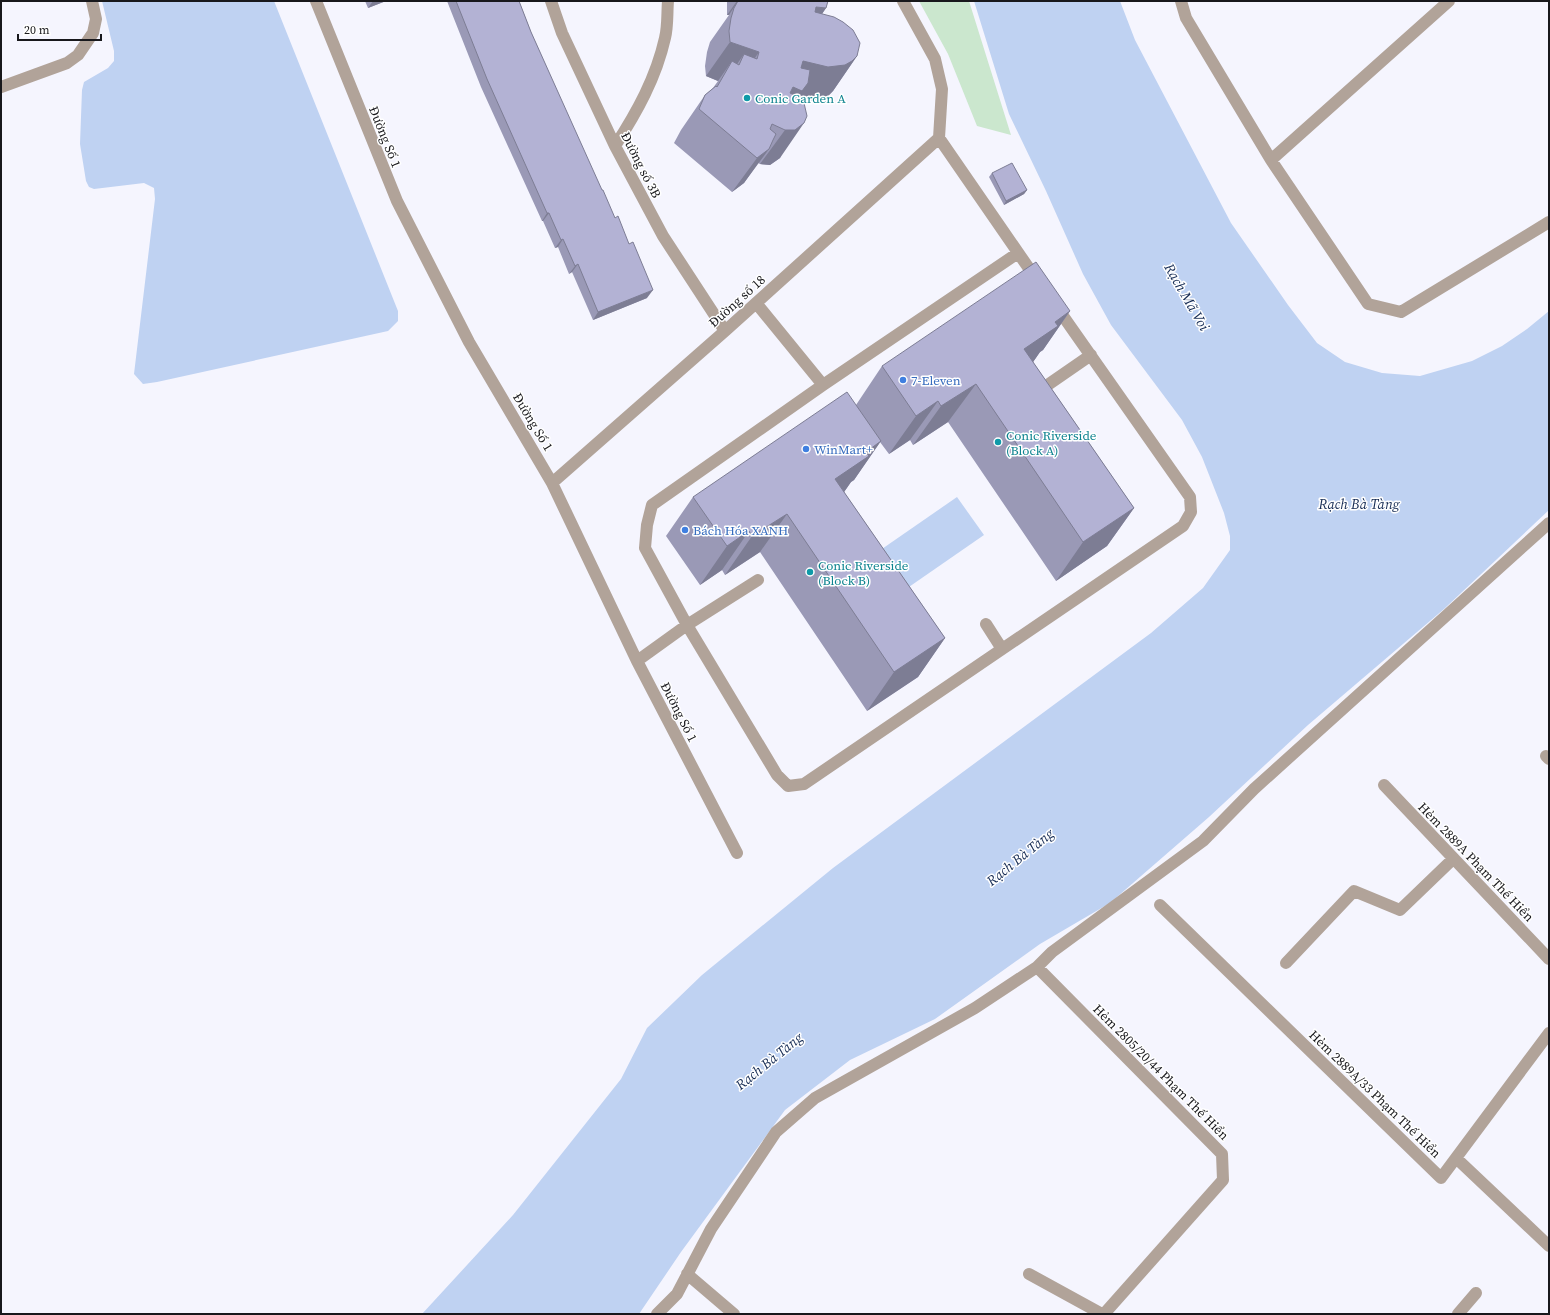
<svg xmlns="http://www.w3.org/2000/svg" width="1550" height="1315" viewBox="0 0 1550 1315" font-family="'Source Serif 4',serif">
  <style>
    .green { fill: #cbe7ce }
    .water { fill: #bfd2f2 }
    .lines { fill: none; stroke-linecap: round; stroke-linejoin: round }
    .minor { stroke: #b1a399; stroke-width: 12 }
    .wall { fill: #9a99b6 }
    .shaded-wall { fill: #7d7d94 }
    .building { fill: #b3b2d4; stroke: #7d7d94 }
    .culture-dot { fill: #0f9aa8; stroke: #fff; stroke-width: 1.5 }
    .shop-dot { fill: #3f7fe0; stroke: #fff; stroke-width: 1.5 }
    .labels { text-anchor: middle; dominant-baseline: central; stroke-width: 3; stroke-linejoin: round; paint-order: stroke }
    .culture-label { font-size: 13px; fill: #0d838f; stroke: #fff; text-anchor: start }
    .street-label { font-size: 13px; fill: #18181c; stroke: #fff }
    .shop-label { font-size: 13px; fill: #366cbe; stroke: #fff; text-anchor: start }
    .water-label { font-size: 14px; font-style: italic; fill: #152b54; stroke: #fff }
  </style>
  <rect width="100%" height="100%" fill="#f5f5fe"/>
  <path class="green" d="M919,1h50l42,134 -34,-9 -29,-72z"/>
  <path class="water" d="M102,1h172l124,310v10l-10,10 -231,51 -14,2 -9,-10 21,-175 -1,-11 -10,-5 -50,6 -5,-2 -3,-6 -6,-37 2,-54 2,-8 24,-14 6,-7v-10z
    M974,1h146l15,39 96,183 57,82 29,38 28,19 37,11 38,3 52,-15 30,-15 25,-17 22,-18v199l-105,99 -136,116 -99,92 -99,86 -70,41 -105,75 -85,41 -65,50 -104,142 -42,62h-217l91,-99 108,-136 26,-51 55,-53 131,-107 318,-235 52,-45 27,-38v-14l-6,-23 -22,-56 -20,-37 -71,-95 -28,-51 -37,-83 -37,-77z
    M957,497l27,38 -91,63 -27,-38z"/>
  <g class="lines">
    <path class="minor" d="M316,1l81,200 72,141 83,141 85,178 100,192
      M551,1l11,32 53,113 48,90 62,95
      M903,1l32,58 7,30 -3,49
      M1181,1l5,17 85,142 97,144 33,8 148,-90
      M1,87l66,-24 11,-8 15,-22 3,-14 -4,-18
      M939,138l98,142
      M615,146c22,-34 41,-68 50,-108 3,-12 2,-25 3,-37
      M1271,160l178,-159
      M1018,253l-195,132 -171,120 -5,20 -2,23 42,77 90,150 11,11 16,-2 379,-258 8,-14 -1,-15 -134,-191
      M756,303l67,82
      M1036,393l55,-38
      M552,483l173,-152 214,-193
      M986,624l16,25
      M637,661l50,-36 71,-45
      M1546,756l3,3
      M1384,785l165,174
      M1160,905l281,273 108,-145
      M1286,963l68,-72 46,19 53,-51
      M1037,967l185,187 1,26 -119,134
      M1456,1158l93,88
      M687,1274l47,40
      M1029,1274l73,40
      M657,1314l20,-20 34,-65 65,-97 39,-34 160,-90 62,-41 15,-15 151,-111 51,-52 295,-266
      M1458,1314l18,-21"/>
  </g>
  <path class="wall" d="M365,1h21l-18,7z
    M447,1h72l12,31 116,266 -54,22 -21,-48 -3,2 -11,-27 -3,1 -12,-27h-1l-61,-134z
    M727,1h101l-2,7 -4,6 35,42 -24,35 -5,5 -8,3 -17,3 -23,56 -10,7 -10,-1 -2,-1 -14,20 -12,9 -58,-49 7,-13 24,-35 8,-7 5,-7 -12,-5 -1,-10 2,-14 3,-10 19,-27h-2z
    M992,173l35,17 -3,4 -20,11 -15,-28z
    M1070,311l-27,39 -3,2 -7,10 101,146 -27,38 -51,35 -108,-159 -35,23 -3,-5 -21,14 -9,-12 -26,38 -3,2 -7,10 101,146 -27,39 -51,34 -107,-159 -35,23 -3,-5 -22,15 -34,-49 27,-39 163,-92 26,-39z"/>
  <path class="shaded-wall" d="M373,1h13l-18,7z
    M737,1h1l-9,14h-2z
    M816,7l10,1 -24,35z
    M730,42l29,10 -24,35 4,-22 5,-11 -20,29 8,-22 -14,20 -12,-5z
    M857,56l-24,35 -5,5 -8,3 -17,3 -26,24 26,-65z
    M804,123l-24,35 -10,7 -10,-1 25,-34z
    M769,149l-25,34 -12,9 25,-34z
    M1027,190l-3,4 -20,11 2,-4z
    M547,213h2l-6,8h-1z
    M563,239l-5,8 -3,1 6,-8z
    M578,264l-6,8 -3,2 6,-8z
    M653,290l-6,8 -54,22 5,-8z
    M1070,311l-27,39 -3,2 -9,13 -7,-16 31,-27z
    M976,384l-28,38 -35,23 28,-39z
    M938,401l-28,39 -21,14 27,-38z
    M881,441l-27,39 -3,2 -9,13 -7,-16 31,-27z
    M1134,508l-27,38 -51,35 27,-39z
    M787,514l-27,38 -35,23 27,-39z
    M749,531l-27,39 -22,15 27,-39z
    M945,638l-27,39 -51,34 27,-39z"/>
  <path class="building" d="M456,1h63l12,31 71,158h1l12,28 3,-2 11,28 4,-2 20,48 -55,22 -20,-48 -3,2 -12,-27 -2,1 -12,-27h-2l-60,-134z
    M738,1h90l-2,7 -10,-1 -1,5 19,5 9,5 10,8 7,13 -3,13 -5,5 -7,4 -17,2 -25,-6 -2,7 9,2 -2,13 -6,8 -9,-4 -3,6 8,4 6,6 3,13 -3,7 -9,7h-10l-13,-6 -2,5 6,5 -3,6 -4,9 -12,9 -58,-49 6,-14 11,-9 1,1 15,-26 7,4 5,-11 13,5 2,-7 -29,-10 -1,-11 2,-13 3,-10z
    M1012,163l15,27 -21,11 -14,-28z
    M1036,262l34,49 -15,11 3,4 -34,23 110,159 -51,34 -107,-158 -35,22 -3,-5 -22,15 -34,-50z
    M847,392l34,49 -15,11 3,4 -34,23 110,159 -51,34 -107,-158 -35,22 -3,-5 -22,15 -34,-49z"/>
  <g class="culture-dot">
    <circle cx="747" cy="98" r="4"/>
    <circle cx="998" cy="442" r="4"/>
    <circle cx="810" cy="572" r="4"/>
  </g>
  <g class="shop-dot">
    <circle cx="903" cy="380" r="4"/>
    <circle cx="806" cy="449" r="4"/>
    <circle cx="685" cy="530" r="4"/>
  </g>
  <g class="labels">
    <g class="culture-label">
      <text x="755" y="98">Conic Garden A</text>
      <text x="1006" y="435">Conic Riverside<tspan x="1006" dy="15">(Block A)</tspan></text>
      <text x="818" y="565">Conic Riverside<tspan x="818" dy="15">(Block B)</tspan></text>
    </g>
    <g class="street-label">
      <text transform="translate(385 137) rotate(68)">Đường Số 1</text>
      <text transform="translate(641 165) rotate(63)">Đường số 3B</text>
      <text transform="translate(737 301) rotate(-42)">Đường số 18</text>
      <text transform="translate(533 422) rotate(59)">Đường Số 1</text>
      <text transform="translate(679 712) rotate(63)">Đường Số 1</text>
      <text transform="translate(1476 862) rotate(46)">Hẻm 2889A Phạm Thế Hiển</text>
      <text transform="translate(1161 1072) rotate(45)">Hẻm 2805/20/44 Phạm Thế Hiển</text>
      <text transform="translate(1375 1094) rotate(44)">Hẻm 2889A/33 Phạm Thế Hiển</text>
    </g>
    <g class="shop-label">
      <text x="911" y="380">7-Eleven</text>
      <text x="814" y="449">WinMart+</text>
      <text x="693" y="530">Bách Hóa XANH</text>
    </g>
    <g class="water-label">
      <text transform="translate(1187 297) rotate(60)">Rạch Mã Voi</text>
      <text x="1359" y="504">Rạch Bà Tàng</text>
      <text transform="translate(1020 857) rotate(-39)">Rạch Bà Tàng</text>
      <text transform="translate(769 1061) rotate(-39)">Rạch Bà Tàng</text>
    </g>
  </g>
  <rect width="1550" height="1315" fill="none" stroke="#18181c" stroke-width="4"/>
  <path d="M18 34v6h83v-6" fill="none" stroke="#18181c" stroke-width="2"/>
  <text x="24" y="34" font-size="12" fill="#18181c" stroke="#ffffff" stroke-width="3" paint-order="stroke">20 m</text>
</svg>
